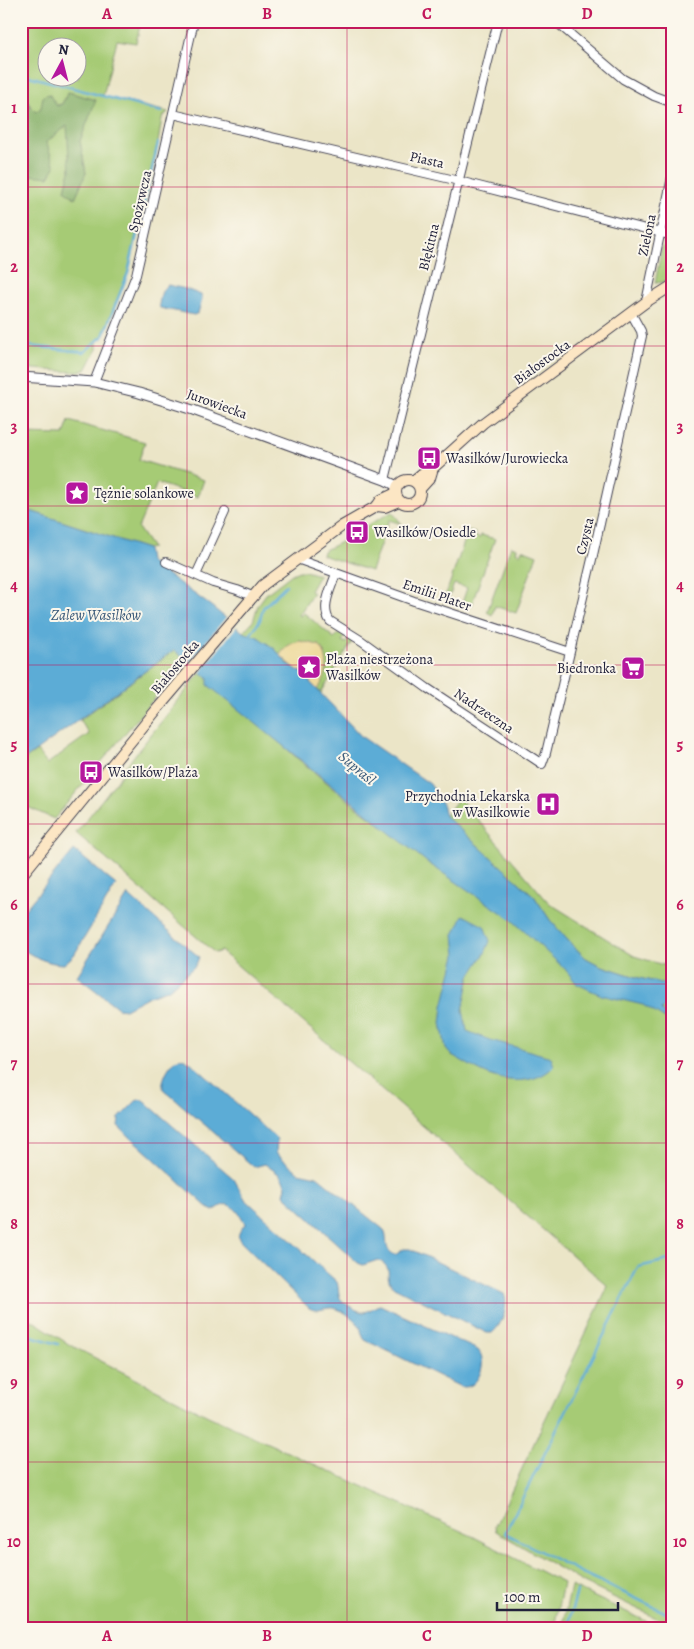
<svg xmlns="http://www.w3.org/2000/svg" width="694" height="1649" viewBox="0 0 694 1649" font-family="Alegreya,serif">
  <style>
    .green { fill: #a6cb75; stroke: #647658; fill-rule: evenodd }
    .forest { fill: #84af66; stroke: #536850 }
    .sand { fill: #eeda9e; stroke: #887e6c }
    .water { fill: #5bacd6; stroke: #3e6788 }
    .pier { fill: #ebe5c7 }
    .lines { fill: none; stroke-linecap: round; stroke-linejoin: round }
    .stream { stroke: #5bacd6; stroke-width: 2.5 }
    .minor-casing { stroke: #403f50; stroke-width: 10 }
    .tertiary-casing { stroke: #403f50; stroke-width: 11 }
    .secondary-casing { stroke: #403f50; stroke-width: 12 }
    .minor { stroke: #fff; stroke-width: 8 }
    .tertiary { stroke: #fff; stroke-width: 9 }
    .secondary { stroke: #fce6c4; stroke-width: 10 }
    .grid { fill: none; stroke: #c2185b; stroke-width: 1; stroke-opacity: 0.55 }
    .labels { text-anchor: middle; dominant-baseline: central; stroke-width: 4; stroke-linejoin: round; paint-order: stroke }
    .street-label { font-size: 14px; fill: #22223b; stroke: #fbf7ec }
    .poi-label { font-size: 14px; fill: #22223b; stroke: #fbf7ec; text-anchor: start }
    .water-label { font-size: 15px; font-style: italic; fill: #395979; stroke: #fbf7ec }
    .neatline { fill: none; stroke: #c2185b; stroke-width: 2 }
    .grid-label { font-size: 16px; text-anchor: middle; font-weight: bold; fill: #c2185b }
  </style>
  <rect width="100%" height="100%" fill="#fbf7ec"/>
  <filter id="ink" filterUnits="userSpaceOnUse"><feTurbulence type="fractalNoise" baseFrequency=".02" numOctaves="2"/><feDisplacementMap in="SourceGraphic" scale="10" xChannelSelector="R" yChannelSelector="G"/><feConvolveMatrix kernelMatrix="1 2 1 2 8 2 1 2 1" color-interpolation-filters="sRGB"/></filter>
  <filter id="wash" filterUnits="userSpaceOnUse"><feTurbulence type="fractalNoise" baseFrequency=".0096" numOctaves="4" result="noise"/><feDisplacementMap in="SourceGraphic" scale="20" xChannelSelector="R" yChannelSelector="G"/><feGaussianBlur stdDeviation="1.12" result="paint"/><feColorMatrix in="noise" values="0 0 0 0 0 0 0 0 0 0 0 0 0 0 0 0 0 1.4 0 .05"/><feComposite in="paint" operator="in"/></filter>
  <g filter="url(#wash)">
    <rect width="100%" height="100%" fill="#ebe5c7"/>
    <path class="green" d="M21,21h120l-5,22 -19,-3 -14,56 65,16 -6,6 -4,25 -30,130 -25,63 -6,4v9l-11,21 -12,2 -53,-4v-194l34,-7 -9,-25 22,-17 2,46 -5,19 10,8 11,-25 -6,-32 15,-41 -27,-8 -6,12 -21,4 -5,4c-21,-17 -15,-66 -15,-91zM48,48h30v30h-30z
      M669,241l4,1v35l-9,5 -9,1 7,-36z
      M69,421l76,21 -6,18 65,20 -6,17 -41,-14 -19,45 14,20 -5,1 -126,-41v-74l43,1z
      M392,512l10,12 -13,-4 -18,51 -49,-16 1,-4 38,-19 5,-6z
      M468,531l7,2 -1,3 6,2 1,-3 14,4 -24,67 -9,-3 5,-15 -13,-4 -5,14 -4,-1z
      M511,546l6,2 -1,4 4,2 2,-5 15,6 -21,58 -21,-7 -3,9 -5,-3z
      M299,571h6l14,4 -9,16 3,2 -14,22 1,1 4,-3 30,25 3,-3 3,-1 5,3 -3,4 4,2 4,-5 3,2 -32,53 -34,-30 -12,-14 -32,-17 10,-11 5,-16 8,-11 26,-20z
      M174,650l12,10 -132,159 -33,-15v-42l16,-11 10,13 42,-30 -9,-14z
      M201,672l97,87 61,50 159,109 67,64 88,15v629l-89,-43 -88,-52 -1,-5 113,-240 -379,-328 -8,-7 -6,2 -139,-120 50,-64v-3z
      M459,798l90,105 85,53 39,12v18l-34,-8 -40,-13 -13,-7 -14,-13 -22,-25 -16,-24 -89,-80z
      M21,1313l49,32 138,71 264,120 91,47 -9,45h-533z
      M571,1586l90,42h-99z"/>
    <path class="forest" d="M21,81l9,26 6,5 5,-4 2,-12 6,-2 8,12 5,-2 6,-12 28,8 -16,41 6,32 -11,25 -10,-8 5,-19 -3,-45 -21,16 9,25 -6,10 -28,-3z"/>
    <path class="sand" d="M300,641l19,4c12,13 9,32 -2,45l-9,-10 -5,-8 -5,-1 -18,-16c5,-8 10,-12 20,-14z"/>
    <path class="water" d="M168,285l18,4 15,6 1,5 -4,13 -4,2 -34,-7 -1,-3c1,-7 2,-17 9,-20z
      M21,508l126,41 2,12 62,45 32,26 15,5 17,12 12,14 20,13 1,4 54,57 68,47 12,19 3,13 89,80 16,24 22,25 14,13 13,7 40,13 34,8v21l-8,-1 -4,4 3,4 9,5v5l-30,-19 -42,-10 -24,-11 -12,-15 -54,-50 -83,-56 -220,-178v-7l-34,-28 -153,112z
      M74,850l42,35 -42,70 -10,9c-15,0 -31,-7 -43,-16v-34z
      M128,895l71,62 -3,8 -27,24 -20,7 -24,13 -7,-1 -41,-32z
      M463,915l21,11 6,15 -5,12 -15,23 -7,34 4,21 20,8 64,18 3,9c-15,17 -42,17 -62,10 -15,-5 -29,-15 -42,-22l-4,-5 -5,-26 2,-17 13,-51 -2,-20z
      M180,1058l5,1 5,3 87,77 -1,14 22,19 19,4 66,53c7,10 -1,20 12,26l9,-6h6l94,45c5,12 -2,31 -12,39h-5l-93,-46c-13,-11 3,-17 -16,-27l-15,5 -5,-2 -74,-68 2,-9 -6,-11 -15,-11 -11,3 -91,-78c-2,-10 7,-28 17,-31z
      M138,1099l5,1 91,79 11,20 92,83c2,5 1,11 3,16 3,5 19,15 25,14 6,-1 9,-6 15,-7l98,45c8,9 4,26 -5,34 -4,3 -8,3 -12,3l-96,-47c-4,-5 -3,-10 -6,-15 -5,-7 -21,-19 -30,-17 -8,1 -12,4 -20,0l-69,-67c-4,-7 1,-11 5,-17 -2,-6 -10,-18 -17,-19 -4,-2 -11,4 -15,6l-6,-4 -89,-81 1,-8z"/>
    <path class="pier" d="M227,616l11,9 -39,49 -11,-10z"/>
    <g class="lines">
      <path class="stream" d="M21,74l141,38
        M21,345l63,7 19,-16 25,-63 30,-130
        M251,634l9,-14 3,-12 23,-23
        M673,1259l-35,8 -133,266 77,40 91,43
        M21,1333l37,11
        M567,1628l10,-37"/>
    </g>
  </g>
  <g filter="url(#ink)">
    <g class="lines">
      <g class="minor-casing">
        <path id="minor" d="M555,21l68,58 31,17 19,7
          M173,114l286,67 214,55
          M646,302l27,-130
          M94,382l42,-107 58,-254
          M385,480l113,-459
          M297,559l117,42 156,51
          M166,562l47,21 24,7 15,6
          M336,573c-4,14 -16,34 -6,48l32,20 65,47 115,76 4,-11 47,-198 49,-219 -1,-5 -10,-18
          M196,575l29,-63"/>
      </g>
      <g class="tertiary-casing">
        <path id="tertiary" d="M21,377l73,5 45,11 54,17 192,70 12,6"/>
      </g>
      <g class="secondary-casing">
        <path id="secondary" d="M396 492a12 12 0 1 1 24 0a12 12 0 1 1-24 0Z
          M413,481l11,-9 9,-4 50,-45 163,-121 27,-17
          M420,489l10,-11 3,-10
          M377,506l8,1 14,-6
          M21,876l137,-168 105,-123 79,-59 35,-20 4,-6 15,-7"/>
      </g>
      <use href="#minor" class="minor"/>
      <use href="#tertiary" class="tertiary"/>
      <use href="#secondary" class="secondary"/>
    </g>
  </g>
  <path class="grid" d="M187,21v1607M347,21v1607M507,21v1607M21,187h652M21,346h652M21,506h652M21,665h652M21,824h652M21,984h652M21,1143h652M21,1303h652M21,1462h652"/>
  <defs>
    <g id="bus-square" transform="scale(1.25)"><rect x="-9" y="-9" width="18" height="18" rx="4" fill="#b5179e" stroke="#fbf7ec"/><path d="M-5-6H5V4H4V6H2V4H-2V6H-4V4H-5ZM-3.5-4V0h7V-4ZM-3.5 1.2v1.5H-2V1.2ZM2 1.2v1.5H3.5V1.2Z" fill="#fff"/></g>
    <g id="sight-square" transform="scale(1.25)"><rect x="-9" y="-9" width="18" height="18" rx="4" fill="#b5179e" stroke="#fbf7ec"/><path d="M0-6L1.8-2.2L6-1.7L2.9 1.2L3.7 5.4L0 3.3L-3.7 5.4L-2.9 1.2L-6-1.7L-1.8-2.2Z" fill="#fff"/></g>
    <g id="supermarket-square" transform="scale(1.25)"><rect x="-9" y="-9" width="18" height="18" rx="4" fill="#b5179e" stroke="#fbf7ec"/><path d="M-6-5.5h2.5l.6 2H6L4.5 2H-2.5L-4.4-4H-6ZM-1.5 3.2a1.3 1.3 0 1 0 .1 0ZM3 3.2a1.3 1.3 0 1 0 .1 0Z" fill="#fff"/></g>
    <g id="hospital-square" transform="scale(1.25)"><rect x="-9" y="-9" width="18" height="18" rx="4" fill="#b5179e" stroke="#fbf7ec"/><path d="M-5-5h3v3.5h4V-5h3V5h-3V1.5h-4V5h-3Z" fill="#fff"/></g>
  </defs>
  <g fill-rule="evenodd">
    <use href="#bus-square" x="429" y="458"/>
    <use href="#sight-square" x="77" y="493"/>
    <use href="#bus-square" x="357" y="532"/>
    <use href="#sight-square" x="309" y="667"/>
    <use href="#supermarket-square" x="633" y="668"/>
    <use href="#bus-square" x="91" y="772"/>
    <use href="#hospital-square" x="548" y="804"/>
  </g>
  <g class="labels">
    <g class="street-label">
      <text transform="translate(427 160) rotate(13)">Piasta</text>
      <text transform="translate(140 201) rotate(-77)">Spożywcza</text>
      <text transform="translate(647 235) rotate(-78)">Zielona</text>
      <text transform="translate(429 247) rotate(-76)">Błękitna</text>
      <text transform="translate(542 362) rotate(-36)">Białostocka</text>
      <text transform="translate(217 404) rotate(20)">Jurowiecka</text>
      <text transform="translate(585 536) rotate(-77)">Czysta</text>
      <text transform="translate(437 595) rotate(19)">Emilii Plater</text>
      <text transform="translate(175 667) rotate(-50)">Białostocka</text>
      <text transform="translate(484 711) rotate(34)">Nadrzeczna</text>
    </g>
    <g class="poi-label">
      <text x="446" y="458">Wasilków/Jurowiecka</text>
      <text x="94" y="493">Tężnie solankowe</text>
      <text x="374" y="532">Wasilków/Osiedle</text>
      <text x="326" y="659">Plaża niestrzeżona<tspan x="326" dy="16">Wasilków</tspan></text>
      <text x="616" y="668" text-anchor="end">Biedronka</text>
      <text x="108" y="772">Wasilków/Plaża</text>
      <text x="530" y="796" text-anchor="end">Przychodnia Lekarska<tspan x="530" dy="16">w Wasilkowie</tspan></text>
    </g>
    <g class="water-label">
      <text x="96" y="615">Zalew Wasilków</text>
      <text transform="translate(357 768) rotate(40)">Supraśl</text>
    </g>
  </g>
  <rect width="694" height="1649" fill="none" stroke="#fbf7ec" stroke-width="55"/>
  <g transform="translate(62 62) rotate(7)"><circle r="24" fill="#fbf7ec" stroke="#a4a2a5"/>
  <path d="M0-4L9 19L0 12L-9 19Z" fill="#b5179e"/>
  <text y="-8" font-size="14" font-weight="bold" text-anchor="middle" fill="#22223b">N</text>
  </g>
  <path d="M497 1602v8h121v-8" fill="none" stroke="#22223b" stroke-width="2.5"/>
  <text x="504" y="1602" font-size="15" fill="#22223b" stroke="#fbf7ec" stroke-width="4" paint-order="stroke">100 m</text>
  <rect x="28" y="28" width="638" height="1594" class="neatline"/>
  <g class="grid-label">
    <text x="107" y="19">A</text>
    <text x="267" y="19">B</text>
    <text x="427" y="19">C</text>
    <text x="587" y="19">D</text>
    <text x="14" y="113">1</text>
    <text x="680" y="113">1</text>
    <text x="14" y="272">2</text>
    <text x="680" y="272">2</text>
    <text x="14" y="432">3</text>
    <text x="680" y="432">3</text>
    <text x="14" y="591">4</text>
    <text x="680" y="591">4</text>
    <text x="14" y="750">5</text>
    <text x="680" y="750">5</text>
    <text x="14" y="910">6</text>
    <text x="680" y="910">6</text>
    <text x="14" y="1069">7</text>
    <text x="680" y="1069">7</text>
    <text x="14" y="1229">8</text>
    <text x="680" y="1229">8</text>
    <text x="14" y="1388">9</text>
    <text x="680" y="1388">9</text>
    <text x="14" y="1547">10</text>
    <text x="680" y="1547">10</text>
    <text x="107" y="1641">A</text>
    <text x="267" y="1641">B</text>
    <text x="427" y="1641">C</text>
    <text x="587" y="1641">D</text>
  </g>
</svg>
